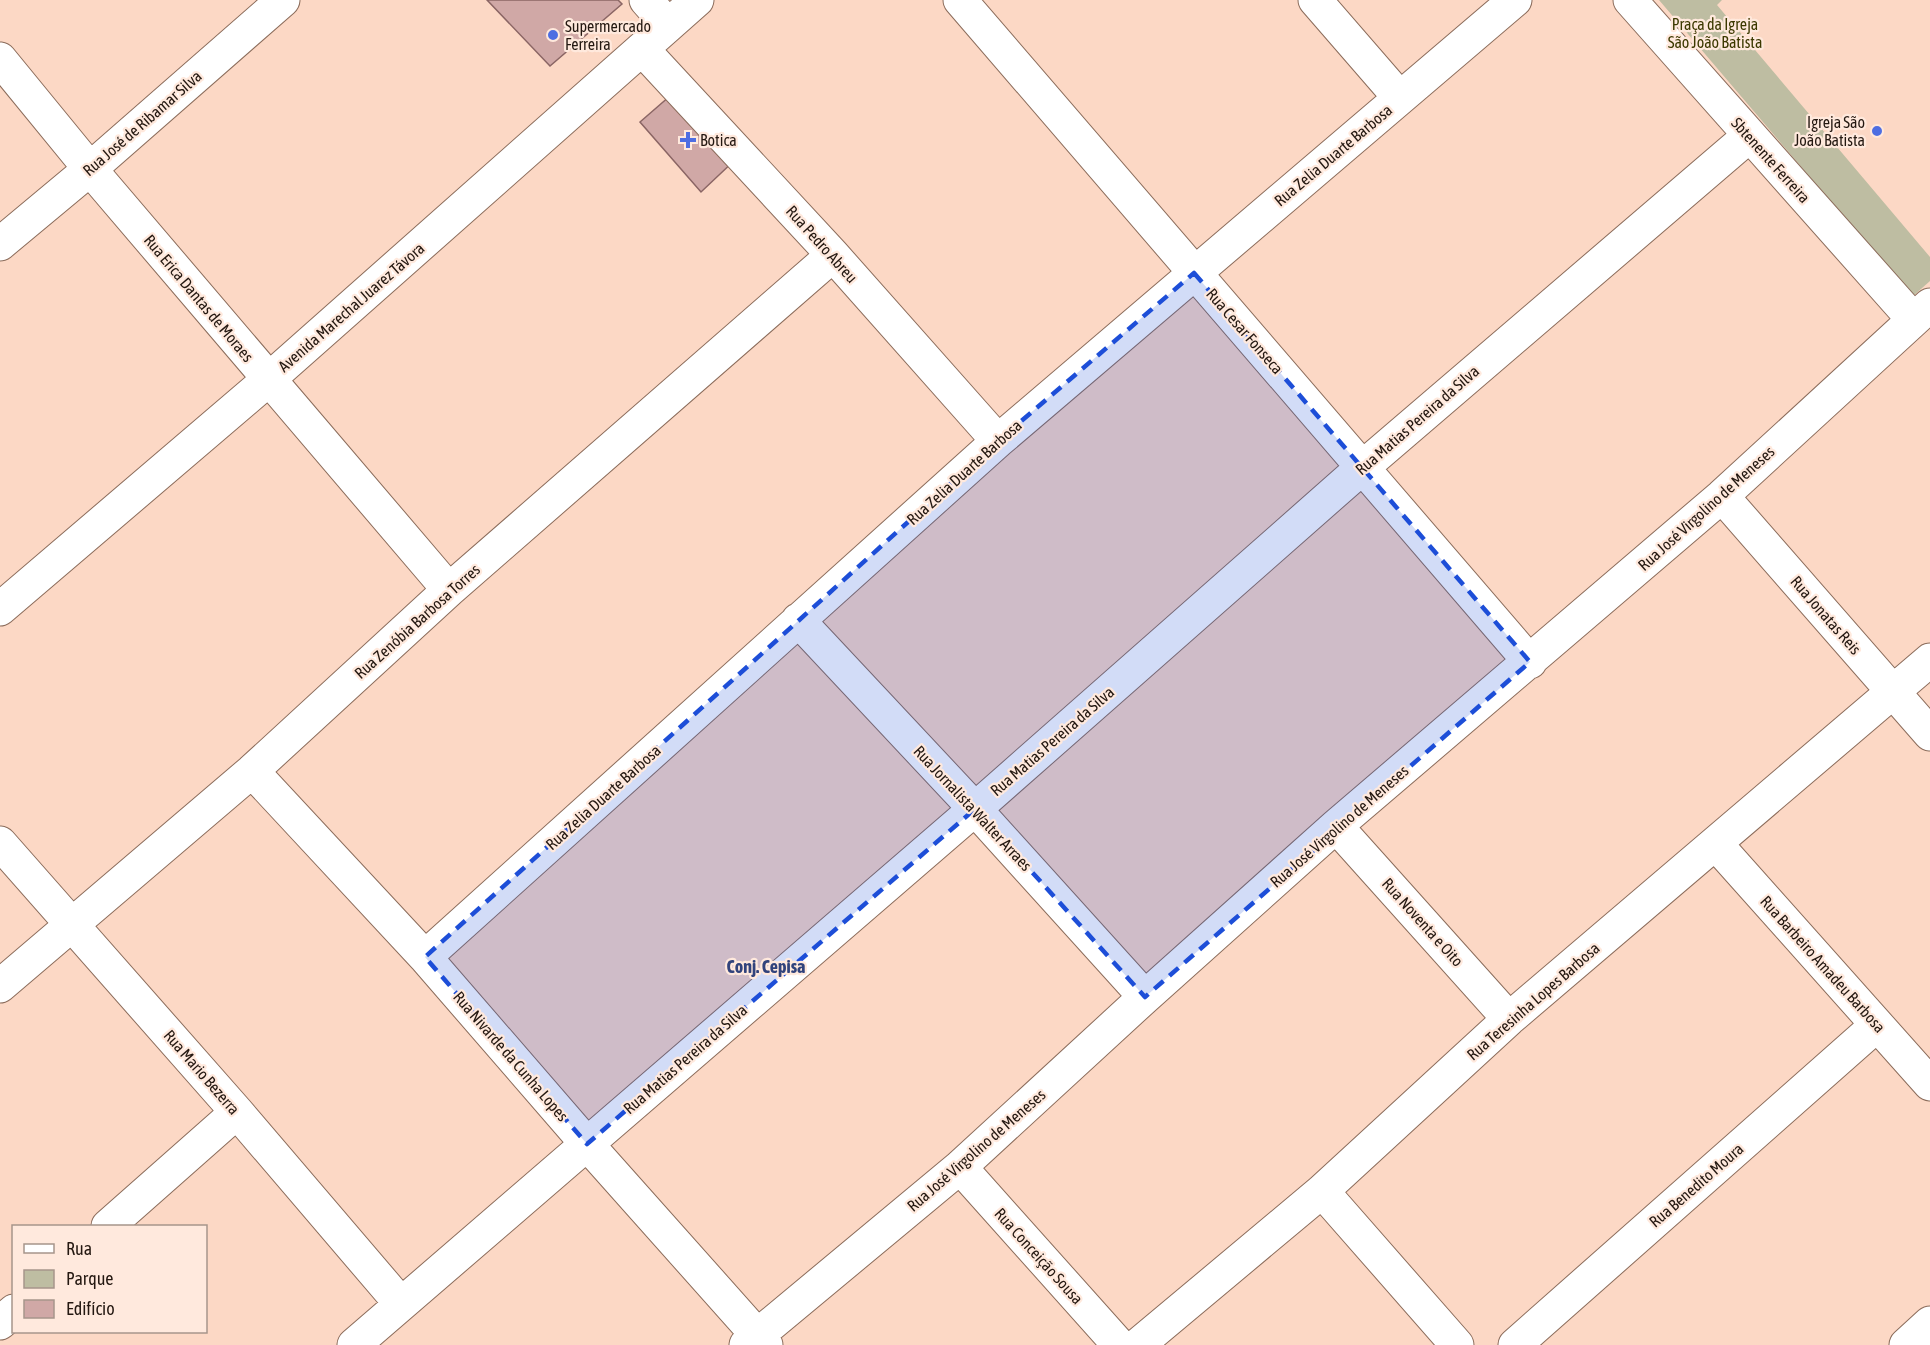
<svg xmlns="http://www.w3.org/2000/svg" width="1930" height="1345" viewBox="0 0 1930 1345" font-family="'Asap Condensed',sans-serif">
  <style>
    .green { fill: #bebda2 }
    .building { fill: #d0a8a6; stroke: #8a6564; stroke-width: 1.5 }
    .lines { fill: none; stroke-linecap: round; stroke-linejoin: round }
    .minor-casing { stroke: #8b6c5b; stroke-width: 35 }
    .minor { stroke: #fff; stroke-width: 33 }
    .marked { fill: #1d4ed8; fill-opacity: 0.2; stroke: #1d4ed8; stroke-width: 4.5; stroke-dasharray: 12 8; stroke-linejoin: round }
    .poi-dot { fill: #4e6ee2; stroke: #ffe9dd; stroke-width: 2 }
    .labels { text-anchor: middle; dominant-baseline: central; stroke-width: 4.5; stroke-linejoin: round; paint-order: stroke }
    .park-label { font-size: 16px; fill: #3c3900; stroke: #ffe9dd }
    .poi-label { font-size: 16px; fill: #241811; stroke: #ffe9dd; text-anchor: start }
    .street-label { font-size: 16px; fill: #241811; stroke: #ffe9dd }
    .neighbourhood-label { font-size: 18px; font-weight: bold; fill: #31437c; stroke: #ffe9dd }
  </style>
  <rect width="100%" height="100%" fill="#fcd8c5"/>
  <path class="green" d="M1659,0h63l-5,5 213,252v24l-18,16z"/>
  <path class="building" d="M487,0h131l4,4 -72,62z
    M678,89l59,69 -36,34 -61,-70z"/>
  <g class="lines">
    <g class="minor-casing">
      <path id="minor" d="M646,0l22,25
        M960,0l570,662
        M1315,0l85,98
        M1630,0l283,319
        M643,50l190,205 165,186
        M0,59l90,110 359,421
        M0,244l90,-75 193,-169
        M1722,496l208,238
        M0,609l268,-229 429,-380
        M798,620l177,189 170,188
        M252,771l173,186 162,187 179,201
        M1336,826l173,193
        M0,843l237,269 164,192
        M1716,844l214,240
        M425,957l573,-516 517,-441
        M0,986l252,-215 197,-181 384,-335
        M960,1167l159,178
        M1322,1191l135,154
        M108,1226l129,-114
        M0,1323l14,-12
        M354,1345l621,-536 388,-342 386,-331
        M746,1345l214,-178 185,-170 191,-171 386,-330 208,-191
        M1138,1345l184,-154 187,-172 421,-359
        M1515,1345l362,-320
        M1906,1345l24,-22"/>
    </g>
    <use href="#minor" class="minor"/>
  </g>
  <path class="marked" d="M1194,273l336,389 -385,335 -170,-188 -388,335 -162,-187 573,-516z"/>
  <g class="poi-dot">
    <circle cx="553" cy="35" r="6"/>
    <circle cx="1877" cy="131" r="6"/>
    <path d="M685 131h6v6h6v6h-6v6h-6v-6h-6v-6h6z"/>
  </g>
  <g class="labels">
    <g class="park-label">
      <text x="1715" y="24">Praça da Igreja<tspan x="1715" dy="18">São João Batista</tspan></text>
    </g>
    <g class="poi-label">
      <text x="565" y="26">Supermercado<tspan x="565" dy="18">Ferreira</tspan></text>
      <text x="1865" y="122" text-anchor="end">Igreja São<tspan x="1865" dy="18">João Batista</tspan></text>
      <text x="700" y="140">Botica</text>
    </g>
    <g class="street-label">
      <text transform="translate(142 123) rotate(-41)">Rua José de Ribamar Silva</text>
      <text transform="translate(1333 155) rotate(-40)">Rua Zelia Duarte Barbosa</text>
      <text transform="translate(1771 160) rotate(48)">Sbtenente Ferreira</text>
      <text transform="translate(822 244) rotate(48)">Rua Pedro Abreu</text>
      <text transform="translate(199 298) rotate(50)">Rua Erica Dantas de Moraes</text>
      <text transform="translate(351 307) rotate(-41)">Avenida Marechal Juarez Távora</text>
      <text transform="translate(1245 331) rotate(49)">Rua Cesar Fonseca</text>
      <text transform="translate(1417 420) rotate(-41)">Rua Matias Pereira da Silva</text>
      <text transform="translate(964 472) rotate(-42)">Rua Zelia Duarte Barbosa</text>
      <text transform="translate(1706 508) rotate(-42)">Rua José Virgolino de Meneses</text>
      <text transform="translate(1826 615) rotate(49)">Rua Jonatas Reis</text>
      <text transform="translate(417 621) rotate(-42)">Rua Zenóbia Barbosa Torres</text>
      <text transform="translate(1052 741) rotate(-41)">Rua Matias Pereira da Silva</text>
      <text transform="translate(603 797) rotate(-42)">Rua Zelia Duarte Barbosa</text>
      <text transform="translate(973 808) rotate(47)">Rua Jornalista Walter Arraes</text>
      <text transform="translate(1339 826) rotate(-41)">Rua José Virgolino de Meneses</text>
      <text transform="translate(1423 922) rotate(48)">Rua Noventa e Oito</text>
      <text transform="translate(1823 964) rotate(48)">Rua Barbeiro Amadeu Barbosa</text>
      <text transform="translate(1533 1001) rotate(-41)">Rua Teresinha Lopes Barbosa</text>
      <text transform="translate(511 1056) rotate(49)">Rua Nivarde da Cunha Lopes</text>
      <text transform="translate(685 1059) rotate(-41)">Rua Matias Pereira da Silva</text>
      <text transform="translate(202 1072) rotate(49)">Rua Mario Bezerra</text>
      <text transform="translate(976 1150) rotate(-41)">Rua José Virgolino de Meneses</text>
      <text transform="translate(1696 1185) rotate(-41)">Rua Benedito Moura</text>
      <text transform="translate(1039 1256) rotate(48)">Rua Conceição Sousa</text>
    </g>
    <g class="neighbourhood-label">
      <text x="766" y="966">Conj. Cepisa</text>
    </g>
  </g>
  <rect x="12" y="1225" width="195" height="108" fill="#ffe9dd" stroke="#a7958b" stroke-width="1.5"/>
  <rect x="24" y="1244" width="30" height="9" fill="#ffffff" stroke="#a7958b" stroke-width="1.5"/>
  <text x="66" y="1255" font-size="18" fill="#241811">Rua</text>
  <rect x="24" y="1270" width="30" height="18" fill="#bebda2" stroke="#a7958b" stroke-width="1.5"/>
  <text x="66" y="1285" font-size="18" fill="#241811">Parque</text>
  <rect x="24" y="1300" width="30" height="18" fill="#d0a8a6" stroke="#a7958b" stroke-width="1.5"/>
  <text x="66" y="1315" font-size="18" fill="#241811">Edifício</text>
</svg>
